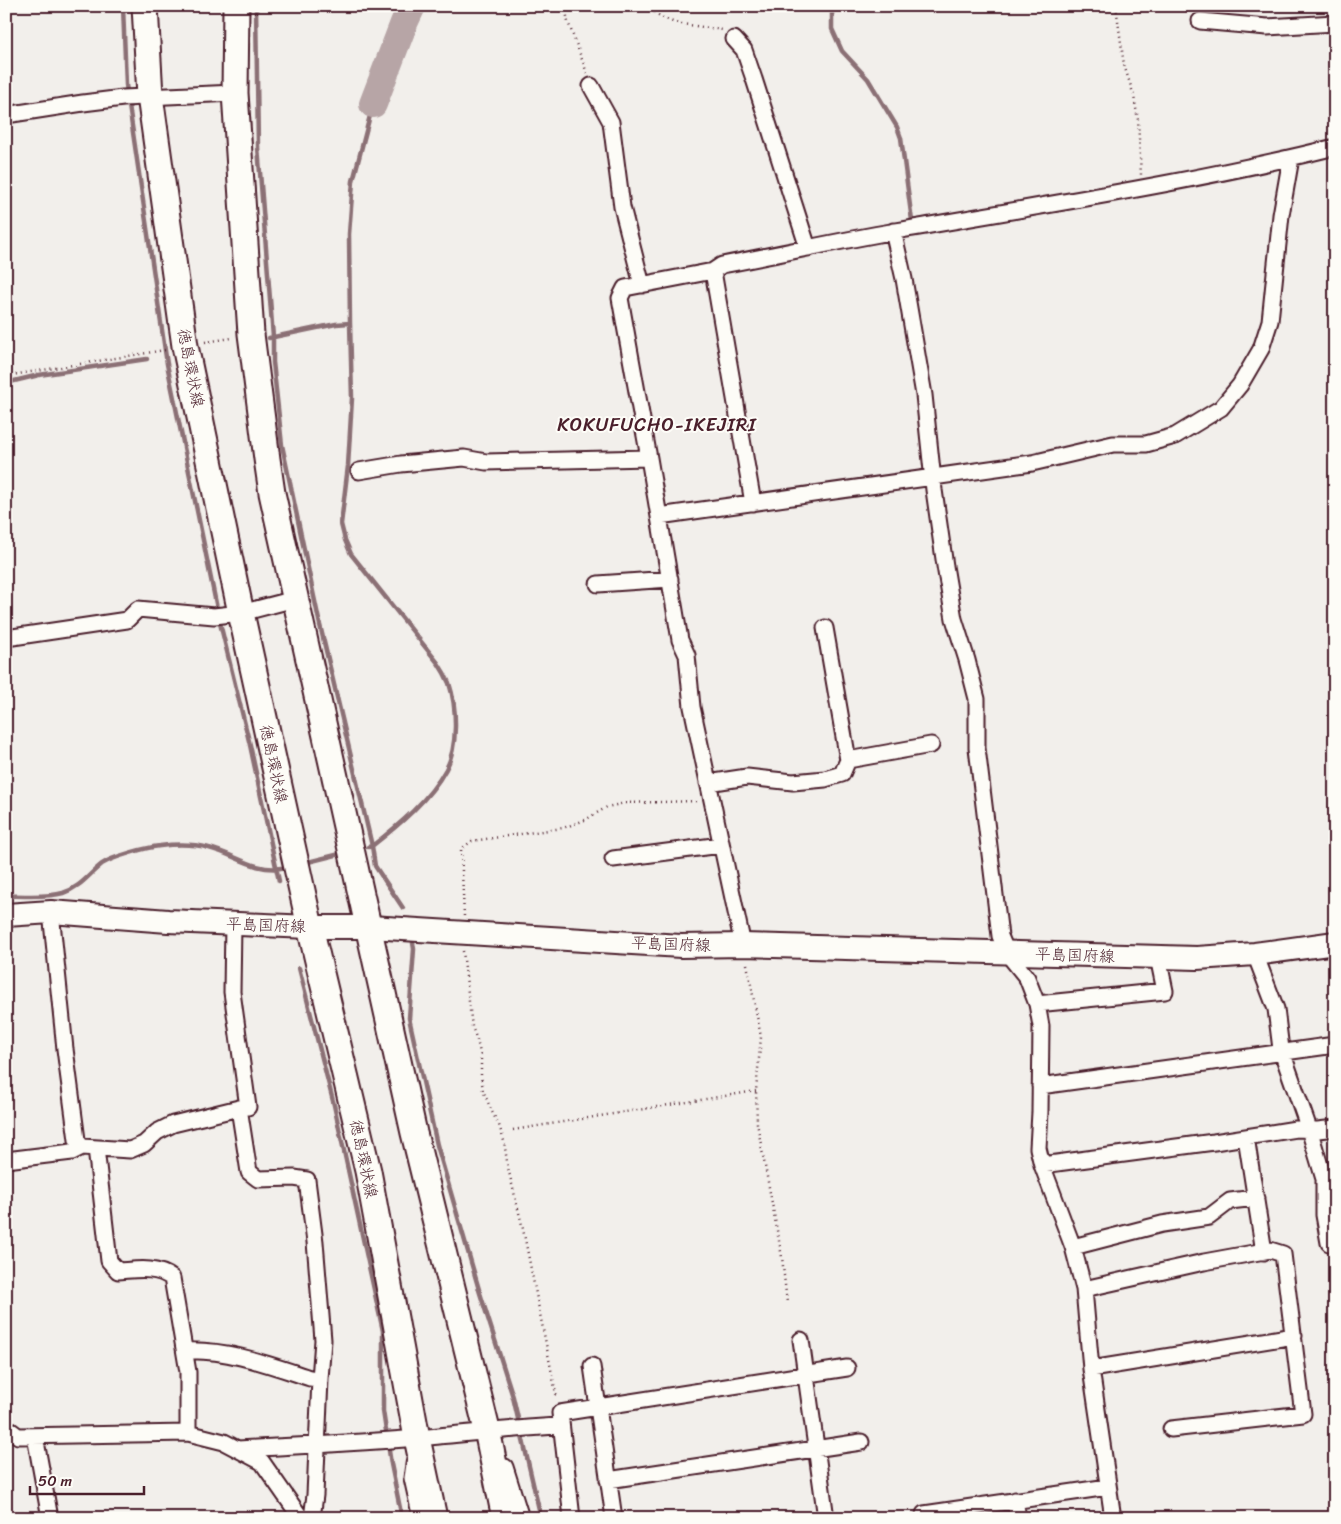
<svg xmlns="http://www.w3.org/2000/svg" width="1341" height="1524" viewBox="0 0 1341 1524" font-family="Sriracha,'Klee One',sans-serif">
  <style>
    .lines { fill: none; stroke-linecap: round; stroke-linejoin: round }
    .stream { stroke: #8b6f75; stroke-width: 4.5 }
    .river { stroke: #b7a5a6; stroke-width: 28 }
    .minor-casing { stroke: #4a1f2b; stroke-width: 19 }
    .secondary-casing { stroke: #4a1f2b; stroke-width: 26 }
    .primary-casing { stroke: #4a1f2b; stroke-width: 29 }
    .path { stroke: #4a1f2b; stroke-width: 2.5; stroke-dasharray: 1 4; stroke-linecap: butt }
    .minor { stroke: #fdfcf7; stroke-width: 15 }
    .secondary { stroke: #fdfcf7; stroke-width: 22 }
    .primary { stroke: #fdfcf7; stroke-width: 25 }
    .labels { text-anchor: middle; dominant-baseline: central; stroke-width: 4; stroke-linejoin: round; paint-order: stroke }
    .street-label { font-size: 16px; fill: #4a1f2b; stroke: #fdfcf7 }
    .quarter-label { font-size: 19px; letter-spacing: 1px; fill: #4a1f2b; stroke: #fdfcf7 }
  </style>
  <rect width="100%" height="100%" fill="#f2efeb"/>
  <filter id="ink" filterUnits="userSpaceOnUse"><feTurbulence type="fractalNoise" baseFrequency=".02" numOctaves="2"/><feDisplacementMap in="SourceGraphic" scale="10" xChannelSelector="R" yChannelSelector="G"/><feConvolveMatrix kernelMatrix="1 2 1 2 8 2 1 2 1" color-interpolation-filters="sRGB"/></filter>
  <g filter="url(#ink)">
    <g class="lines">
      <path class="stream" d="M123,6l3,79 41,279 53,259 30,122 29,136
        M256,6l2,141 15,190v25l9,83 38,180 52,221 3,20 28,42
        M832,6v23l10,22 26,28 29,48 4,11 11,83
        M350,323l2,75 -4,68 -7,58 4,16 6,14 87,109c4,6 8,13 11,20 8,24 9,64 -3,86 -17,31 -47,56 -74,77l-4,1
        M269,338l67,-14 14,-1 -1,-89 4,-53 20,-77
        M6,383l33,-8 108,-16
        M304,863l40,-10
        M6,896c18,-1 40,2 57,-3 18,-6 25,-18 39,-29 10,-7 46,-17 58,-18 16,-2 34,-2 49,2 25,6 46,24 72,20
        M413,943l1,6 -5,69 28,127 43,148 33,104 28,121
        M299,968l35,137 49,226v80l8,53 11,54"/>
      <path class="river" d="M373,104l31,-81 8,-17"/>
      <g class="minor-casing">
        <path id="minor" d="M1200,21l67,6 68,-4
          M734,39l10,11 10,29 54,169
          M591,86l20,36 11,85 20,78
          M6,115l77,-12 40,-5 112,-5
          M893,231l11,48 20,116 10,95 11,76 9,53 13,41 10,39v49l23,188 7,17 20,25 10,26 4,22 -1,86 -2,36 4,17 31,82 11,42 7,80 22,149
          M713,271l40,232
          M359,471l42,-7 63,-6 22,4 163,-4
          M659,516l373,-53 81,-19h33l29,-8 46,-28 19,-23 21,-36 9,-28 11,-106 10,-57
          M598,584l72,-5
          M6,638l121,-18 11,-11 76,7 27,-3 54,-14
          M848,760l83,-15
          M708,783l39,-6 46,5 32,-3 17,-5 6,-14 -23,-132
          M613,859l108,-14
          M51,912l14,137 12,91 5,7 48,3 14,-6 13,-12 16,-8 66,-16 10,64 9,7 36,-1 13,2 8,62 8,98 -3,39 -5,116 -3,23
          M233,924l-1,68 16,115 -9,1
          M743,945l-51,-238 -5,-52 -7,-15 -31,-182 -29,-160 5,-10 88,-17 9,-6c58,-11 116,-24 174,-34 147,-26 294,-48 439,-84
          M1255,954l21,55 5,40 28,80 15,50v36l5,28
          M1037,1004l128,-13 -7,-34
          M1040,1086l295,-41
          M1246,1137l18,115
          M96,1148l13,113 9,10c18,-1 38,-5 54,7l16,94v61
          M6,1160l66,-8 10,-5
          M1042,1165l172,-23 82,-13 22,1 17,-2
          M1073,1247l89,-23 47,-7 21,-16 26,-3
          M1084,1289l120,-27 66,-12 13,4 20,160 -132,15
          M801,1340l25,178
          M185,1351c43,-2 85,14 125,27l10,1
          M592,1366l22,152
          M1091,1369l203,-33
          M6,1427l12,9 170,-3 36,9 38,20 39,56
          M35,1436l15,82
          M238,1449c60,-3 119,-6 179,-11 48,-4 96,-10 144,-12
          M415,1458l-3,20 9,40
          M505,1467l16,51
          M608,1480l253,-38
          M1015,1500l3,18
          M572,1518l-12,-105 287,-45
          M924,1518v-4l184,-27"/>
      </g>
      <g class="secondary-casing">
        <path id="secondary" d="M6,915l45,-3 117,9 142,6h60l311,19 62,-1 454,13 58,-4 80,-11"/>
      </g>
      <g class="primary-casing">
        <path id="primary" d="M145,6l5,90 35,250 56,267 69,314 58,244 49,267 17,80
          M236,6l-1,87 16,241 16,125 5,34 142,640 73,297 18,88"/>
      </g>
      <path class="path" d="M565,6l3,16 19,51
        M646,6l15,11 14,6 48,7
        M1116,6l8,59 10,31 4,24 3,55
        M205,342l27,-4
        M6,376l159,-26
        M464,916l-3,-67 11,-8 91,-13 22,-8 22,-13 18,-4 72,-2
        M463,951l9,76 5,13 4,17v19l2,14 8,20 8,15 5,16 4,27 15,61 34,170
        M747,964l14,73 -5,54 1,32 25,134 5,46
        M513,1130l243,-39"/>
      <use href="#minor" class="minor"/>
      <use href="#secondary" class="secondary"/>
      <use href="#primary" class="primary"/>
    </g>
  </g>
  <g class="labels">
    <g class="street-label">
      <text transform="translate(191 368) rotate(79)">徳島環状線</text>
      <text transform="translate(274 764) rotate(78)">徳島環状線</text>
      <text transform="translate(266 925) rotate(2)">平島国府線</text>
      <text transform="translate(671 944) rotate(2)">平島国府線</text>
      <text transform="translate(1075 955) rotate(2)">平島国府線</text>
      <text transform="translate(364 1159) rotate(78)">徳島環状線</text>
    </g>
    <g class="quarter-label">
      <text x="657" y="424">KOKUFUCHO-IKEJIRI</text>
    </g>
  </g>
  <rect width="1341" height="1524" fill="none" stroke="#fdfcf7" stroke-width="25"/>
  <rect x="12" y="12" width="1316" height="1499" fill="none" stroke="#4a1f2b" stroke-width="2" filter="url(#ink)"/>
  <path d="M30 1486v8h114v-8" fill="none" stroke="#4a1f2b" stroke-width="2.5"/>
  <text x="38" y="1486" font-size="15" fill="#4a1f2b" stroke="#fdfcf7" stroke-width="4" paint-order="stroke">50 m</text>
</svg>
